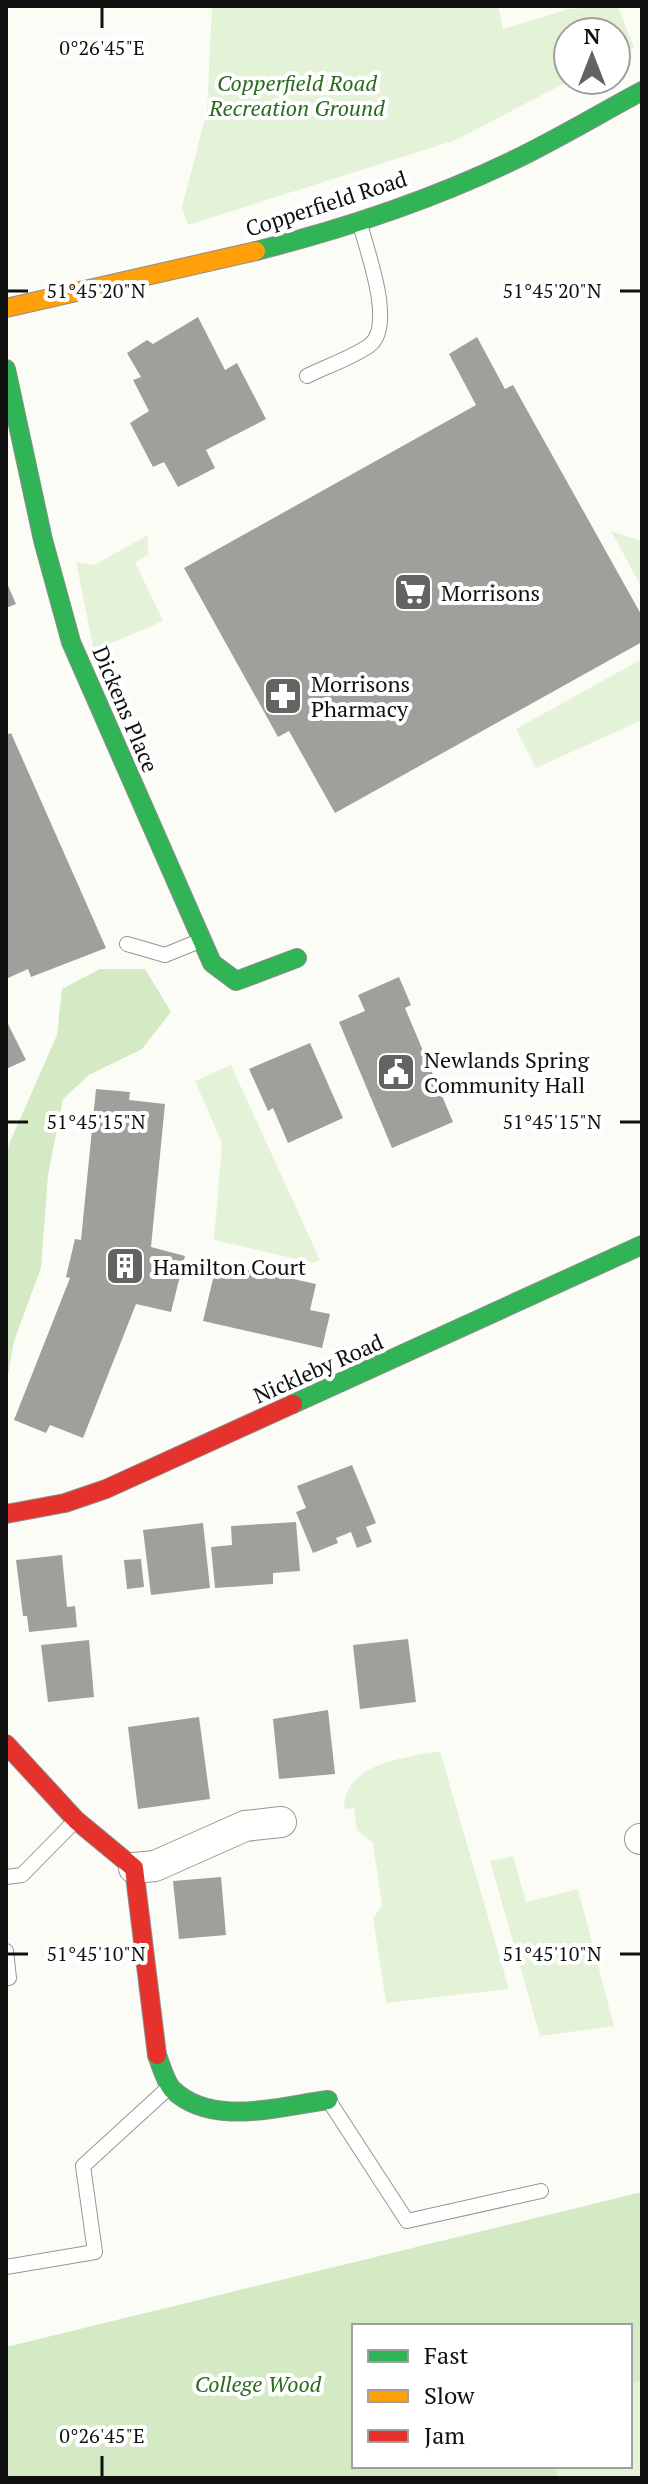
<svg xmlns="http://www.w3.org/2000/svg" width="648" height="2484" viewBox="0 0 648 2484" font-family="'PT Serif',serif">
  <style>
    .green { fill: #e4f3d7 }
    .forest { fill: #d4eac4 }
    .building { fill: #a09f9c }
    .lines { fill: none; stroke-linecap: round; stroke-linejoin: round }
    .lane-casing { stroke: #969694; stroke-width: 16 }
    .street-casing { stroke: #969694; stroke-width: 32 }
    .fast-casing { stroke: #8d8d8b; stroke-width: 20 }
    .slow-casing { stroke: #8d8d8b; stroke-width: 20 }
    .jam-casing { stroke: #8d8d8b; stroke-width: 20 }
    .lane { stroke: #fffffe; stroke-width: 14 }
    .street { stroke: #fffffe; stroke-width: 30 }
    .fast { stroke: #30b455; stroke-width: 18 }
    .slow { stroke: #ff9f0a; stroke-width: 18 }
    .jam { stroke: #e5322d; stroke-width: 18 }
    .ticks { fill: none; stroke: #101010; stroke-width: 3 }
    .labels { text-anchor: middle; dominant-baseline: central; stroke-width: 8; stroke-linejoin: round; paint-order: stroke }
    .park-label { font-size: 22px; font-style: italic; fill: #296a1f; stroke: #fff }
    .street-label { font-size: 22px; fill: #101010; stroke: #fff }
    .poi-label { font-size: 22px; fill: #101010; stroke: #fff; text-anchor: start }
    .ticks-label { font-size: 20px; text-anchor: middle; fill: #101010; stroke: #fff; stroke-width: 8; stroke-linejoin: round; paint-order: stroke }
  </style>
  <rect width="100%" height="100%" fill="#fcfcf7"/>
  <path class="green" d="M212,6h286l5,23 66,-20 49,-3 16,41 -18,10v-25h-48v48h3l-115,60 -268,85 -6,-18 25,-96z
    M611,531l31,10v47z
    M148,535v20l-13,7 28,59 -69,30 -18,-89 18,3z
    M642,659v61l-106,48 -20,-39z
    M231,1065l89,195 -7,3 -99,-23 8,-97 -27,-62z
    M440,1751l69,238 -123,14 -13,-85 9,-12 -9,-63 -16,-13 -3,-22 -10,1c0,-47 62,-51 96,-58z
    M513,1856l13,46 52,-13 36,137 -74,10 -50,-175z
    M642,2381v97h-84l-2,-12h74v-83z"/>
  <path class="forest" d="M100,969h45l26,43 -29,37 -53,26 -26,24 -15,76 -7,93 -27,73 -8,45v-227l3,-15 48,-109 5,-46z
    M642,2192v189l-12,2v-57h-276v140h202l2,12h-552v-131z"/>
  <path class="building" d="M198,317l27,53 12,-7 29,56 -60,31 9,18 -37,19 -14,-25 -11,5 -23,-44 19,-12 -16,-31 8,-3 -14,-24 20,-13 6,4z
    M477,337l28,52 8,-4 129,231v26l-307,171 -46,-82 -11,6 -94,-169 292,-163 -27,-51z
    M6,581l10,23 -10,4z
    M11,733l95,215 -75,29 -3,-8 -20,9 -2,-243z
    M399,977l12,28 -6,3 48,114 -61,26 -53,-126 26,-11 -7,-16z
    M6,1020l20,40 -20,9z
    M310,1043l33,75 -55,25 -15,-35 -5,3 -19,-42z
    M96,1089l34,3 -1,8 36,4 -14,143 34,9 -14,56 -35,-8 -53,134 -33,-13 -4,8 -32,-13 56,-142 -4,-1 9,-38 6,1z
    M217,1262l99,22 -6,26 20,4 -8,34 -119,-27z
    M352,1465l24,58 -10,4 6,15 -15,6 -6,-16 -15,6 2,5 -25,10 -17,-41 10,-4 -9,-22z
    M296,1522l4,49 -27,2v11l-58,4 -4,-41 21,-2 -1,-19z
    M203,1523l7,65 -59,7 -8,-65z
    M62,1555l5,52 8,-1 2,21 -48,5 -2,-16h-4l-7,-56z
    M141,1559l3,28 -17,2 -3,-29z
    M408,1639l8,63 -56,7 -7,-64z
    M89,1640l5,57 -46,5 -7,-57z
    M328,1710l7,64 -56,5 -6,-60z
    M199,1717l11,82 -72,10 -10,-82z
    M221,1877l5,58 -47,4 -6,-58z"/>
  <g class="lines">
    <g class="lane-casing">
      <path id="lane" d="M307,376c20,-10 45,-18 63,-31 25,-20 -3,-94 -10,-121
        M127,944l38,11 32,-13
        M6,1877l16,-2 51,-52
        M6,1951l3,27h-3
        M331,2104l76,117 134,-30
        M6,2267l89,-15 -12,-86 83,-76"/>
    </g>
    <g class="street-casing">
      <path id="street" d="M640,1839h2
        M134,1868l21,-2 90,-40 36,-4"/>
    </g>
    <g class="fast-casing">
      <path id="fast" d="M256,251c87,-22 175,-51 256,-90 44,-21 87,-47 130,-70
        M6,369l37,171 28,102 141,321 24,18 61,-23
        M293,1404l349,-159
        M157,2055c4,10 8,26 15,34 40,39 107,17 156,11"/>
    </g>
    <g class="slow-casing">
      <path id="slow" d="M6,308l250,-57"/>
    </g>
    <g class="jam-casing">
      <path id="jam" d="M6,1514l59,-11 41,-14 187,-85
        M6,1744l70,76 58,48 23,187"/>
    </g>
    <use href="#lane" class="lane"/>
    <use href="#street" class="street"/>
    <use href="#fast" class="fast"/>
    <use href="#slow" class="slow"/>
    <use href="#jam" class="jam"/>
  </g>
  <path class="ticks" d="M102,8v20M8,291h20M620,291h20M8,1122h20M620,1122h20M8,1954h20M620,1954h20M102,2456v20"/>
  <defs>
    <g id="supermarket-square" transform="scale(2)"><rect x="-9" y="-9" width="18" height="18" rx="4" fill="#636361" stroke="#fff"/><path d="M-6-5.5h2.5l.6 2H6L4.5 2H-2.5L-4.4-4H-6ZM-1.5 3.2a1.3 1.3 0 1 0 .1 0ZM3 3.2a1.3 1.3 0 1 0 .1 0Z" fill="#fff"/></g>
    <g id="pharmacy-square" transform="scale(2)"><rect x="-9" y="-9" width="18" height="18" rx="4" fill="#636361" stroke="#fff"/><path d="M-2-6h4v4h4v4h-4v4h-4v-4h-4v-4h4Z" fill="#fff"/></g>
    <g id="civic-square" transform="scale(2)"><rect x="-9" y="-9" width="18" height="18" rx="4" fill="#636361" stroke="#fff"/><path d="M-.6-6.5H3V-4.5H.6V-3L4-1V1h2V6H-6V1h2V-1L-.6-3ZM-1.2 2.5V6h2.4V2.5Z" fill="#fff"/></g>
    <g id="building-square" transform="scale(2)"><rect x="-9" y="-9" width="18" height="18" rx="4" fill="#636361" stroke="#fff"/><path d="M-4-6H4V6H1V3H-1V6H-4ZM-2.5-4.3h1.7v1.8h-1.7ZM.8-4.3h1.7v1.8H.8ZM-2.5-1h1.7V.8h-1.7ZM.8-1h1.7V.8H.8Z" fill="#fff"/></g>
  </defs>
  <g fill-rule="evenodd">
    <use href="#supermarket-square" x="413" y="592"/>
    <use href="#pharmacy-square" x="283" y="696"/>
    <use href="#civic-square" x="396" y="1072"/>
    <use href="#building-square" x="125" y="1266"/>
  </g>
  <g class="labels">
    <g class="park-label">
      <text x="297" y="82">Copperfield Road<tspan x="297" dy="25">Recreation Ground</tspan></text>
      <text x="258" y="2383">College Wood</text>
    </g>
    <g class="street-label">
      <text transform="translate(326 203) rotate(-18)">Copperfield Road</text>
      <text transform="translate(126 709) rotate(67)">Dickens Place</text>
      <text transform="translate(318 1368) rotate(-24)">Nickleby Road</text>
    </g>
    <g class="poi-label">
      <text x="441" y="592">Morrisons</text>
      <text x="311" y="683">Morrisons<tspan x="311" dy="25">Pharmacy</tspan></text>
      <text x="424" y="1059">Newlands Spring<tspan x="424" dy="25">Community Hall</tspan></text>
      <text x="153" y="1266">Hamilton Court</text>
    </g>
  </g>
  <g class="ticks-label">
    <text x="102" y="55">0°26'45"E</text>
    <text x="96" y="298">51°45'20"N</text>
    <text x="552" y="298">51°45'20"N</text>
    <text x="96" y="1129">51°45'15"N</text>
    <text x="552" y="1129">51°45'15"N</text>
    <text x="96" y="1961">51°45'10"N</text>
    <text x="552" y="1961">51°45'10"N</text>
    <text x="102" y="2443">0°26'45"E</text>
  </g>
  <rect width="648" height="2484" fill="none" stroke="#101010" stroke-width="16"/>
  <rect x="352" y="2324" width="280" height="144" fill="#ffffff" stroke="#9f9f9f" stroke-width="2"/>
  <rect x="368" y="2350" width="40" height="12" fill="#30b455" stroke="#9f9f9f" stroke-width="2"/>
  <text x="424" y="2364" font-size="24" fill="#101010">Fast</text>
  <rect x="368" y="2390" width="40" height="12" fill="#ff9f0a" stroke="#9f9f9f" stroke-width="2"/>
  <text x="424" y="2404" font-size="24" fill="#101010">Slow</text>
  <rect x="368" y="2430" width="40" height="12" fill="#e5322d" stroke="#9f9f9f" stroke-width="2"/>
  <text x="424" y="2444" font-size="24" fill="#101010">Jam</text>
  <g transform="translate(592 56)"><circle r="38" fill="#ffffff" stroke="#9f9f9f" stroke-width="2"/>
  <path d="M0-6L14 30L0 20L-14 30Z" fill="#636361"/>
  <text y="-12" font-size="22" font-weight="bold" text-anchor="middle" fill="#101010">N</text>
  </g>
</svg>
